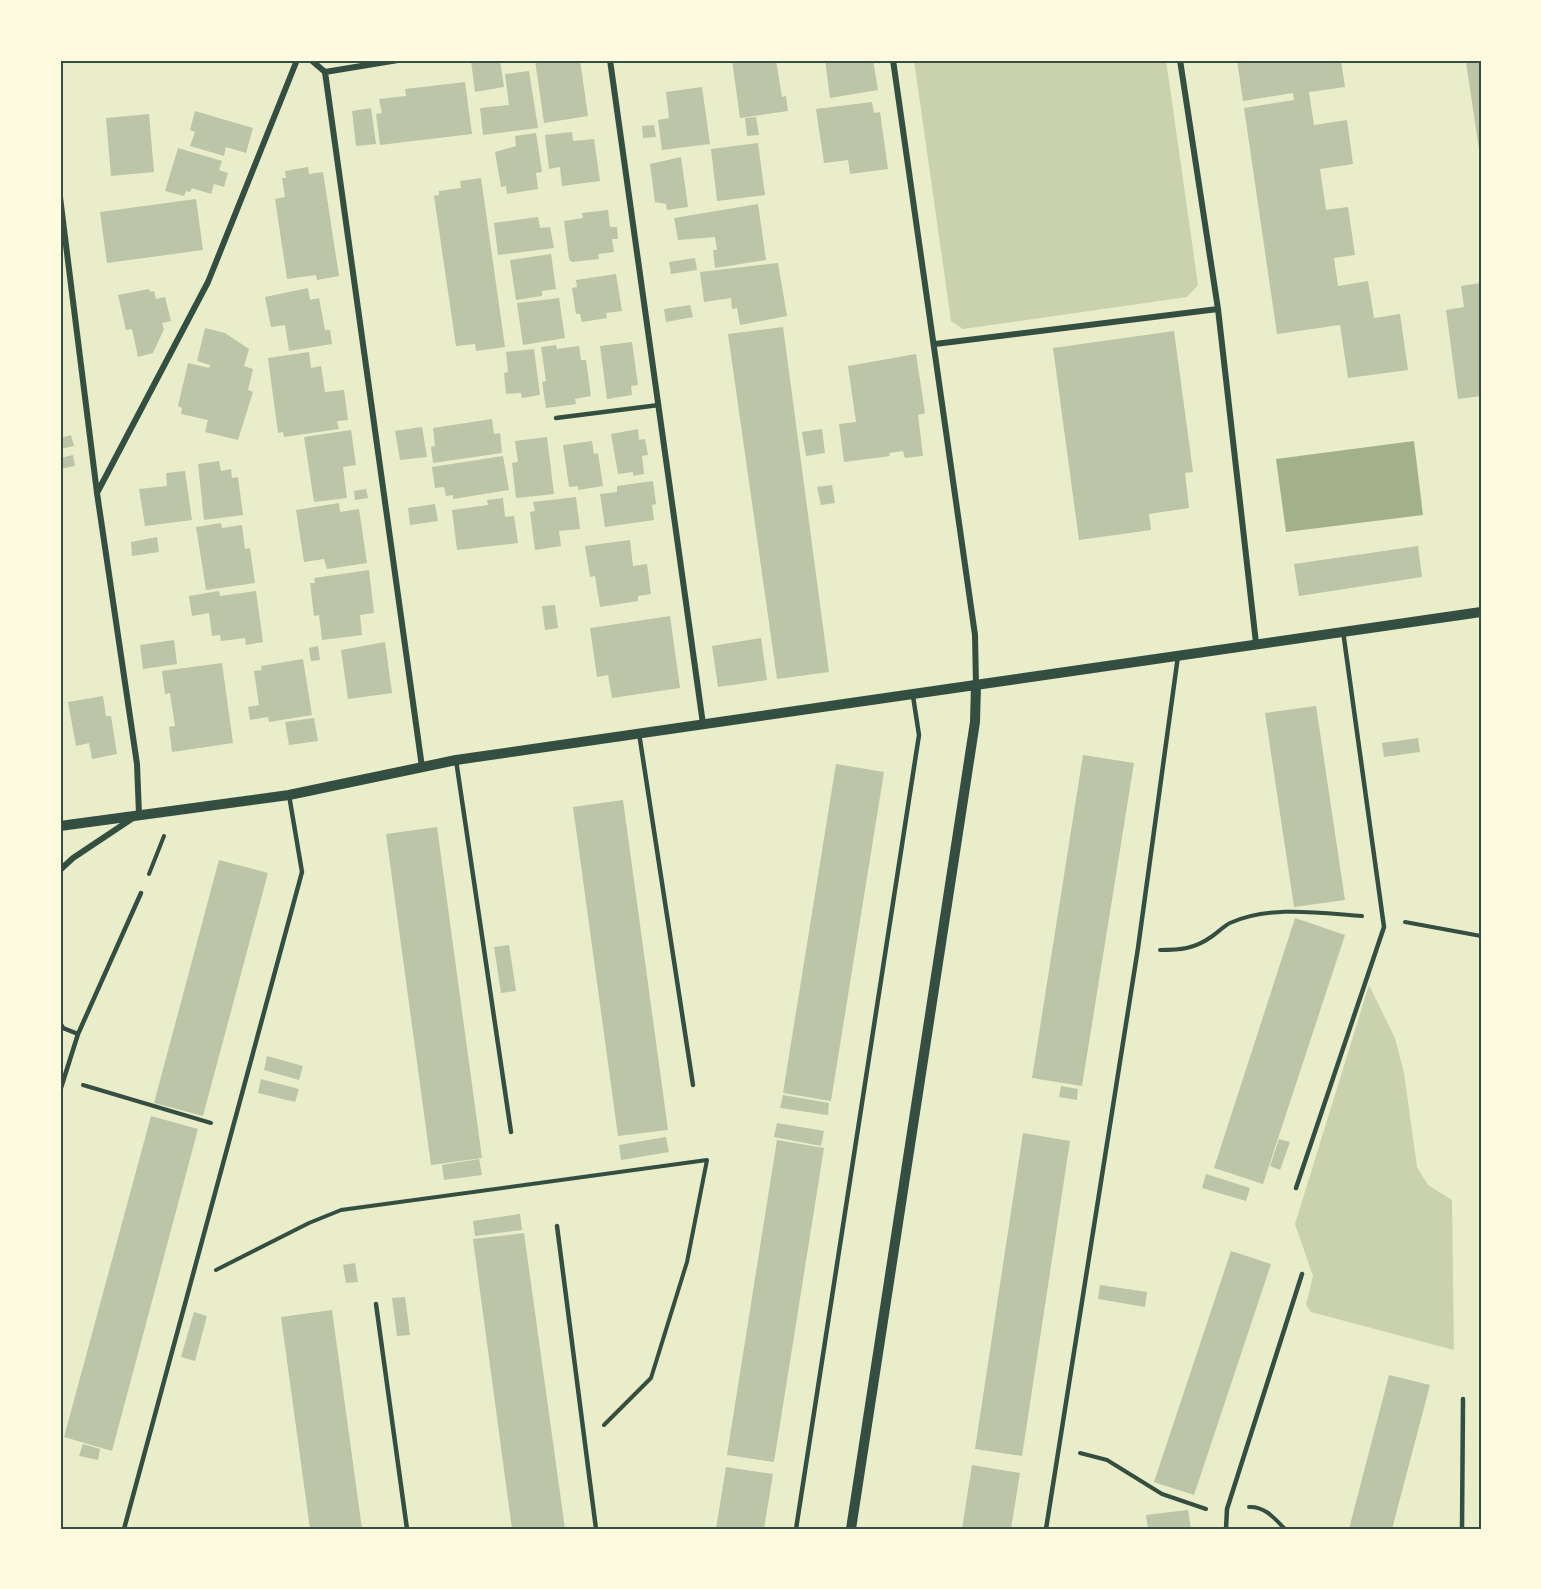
<svg xmlns="http://www.w3.org/2000/svg" width="1541" height="1589" viewBox="0 0 1541 1589" font-family="Barlow,sans-serif">
  <style>
    .green { fill: #cad2ad }
    .water { fill: #a3b18a }
    .building { fill: #bcc5a7 }
    .lines { fill: none; stroke-linecap: round; stroke-linejoin: round }
    .path { stroke: #344e41; stroke-width: 4 }
    .service { stroke: #344e41; stroke-width: 4.5 }
    .minor { stroke: #344e41; stroke-width: 6 }
    .tertiary { stroke: #344e41; stroke-width: 10 }
    .neatline { fill: none; stroke: #344e41; stroke-width: 2 }
  </style>
  <rect width="100%" height="100%" fill="#e9edc9"/>
  <path class="green" d="M914,60h252l32,225 -11,12 -224,32 -12,-8z
    M1369,985l26,53 9,35 13,94 11,18 24,15 2,150 -143,-38 -5,-7 7,-29 -18,-52z"/>
  <path class="water" d="M1414,441l9,74 -137,17 -10,-73z"/>
  <path class="building" d="M500,60l4,27 -29,5 -4,-31z
    M535,60h45l8,56 -44,7z
    M732,60h44l6,37 4,-1 2,15 -48,7z
    M825,60h48l5,30 -48,8z
    M1237,60h104l4,27 -36,5 5,33 33,-5 6,44 -33,5 6,41 22,-3 7,48 -21,3 4,28 30,-5 6,37 26,-4 8,56 -60,8 -8,-53 -63,9 -33,-226 50,-8 -1,-7 -50,8z
    M1480,60l1,96h-1l-14,-94z
    M529,71l9,57 -55,7 -3,-27 29,-3 -4,-31z
    M465,82l7,52 -92,11 -4,-31 6,-1 -3,-14 27,-3 -1,-7z
    M702,87l8,57 -48,6 -4,-30 11,-2 -3,-26z
    M872,102l2,11 6,-1 8,57 -38,5 -2,-14 -24,3 -8,-54z
    M371,108l5,36 -20,2 -4,-35z
    M195,111l58,17 -7,25 -20,-6 -2,9 -34,-10 5,-14 -5,-2z
    M149,114l5,58 -43,4 -5,-58z
    M756,117l3,18 -12,1 -2,-18z
    M654,125l2,12 -13,1 -1,-12z
    M572,132l1,9 21,-2 6,42 -38,5 -2,-19 -11,2 -4,-34z
    M536,133l6,39 -6,1 2,16 -31,5 -1,-8 -5,1 -6,-35 21,-6 -1,-10z
    M758,143l7,52 -48,6 -6,-52z
    M178,148l44,13 -3,9 9,3 -4,14 -10,-3 -3,10 -19,-6 -2,4 -4,-1 -2,5 -19,-5z
    M681,157l7,50 -21,3 -1,-6 -11,-2 -5,-38z
    M308,167l1,7 14,-2 16,104 -22,4 -1,-5 -29,4 -12,-80 10,-2 -3,-19h4l-1,-7z
    M481,178l24,169 -29,4 -1,-7 -19,2 -22,-150 5,-1v-4l22,-3 -1,-7z
    M196,199l7,51 -96,13 -7,-51z
    M758,204l8,56 -51,8 -2,-18h4l-2,-13 -37,3 -4,-22z
    M608,210l2,17h7l1,12h-6l2,13 -16,2 1,5 -27,3 -3,-3 -5,-38 19,-3 -1,-5z
    M538,217l2,11 10,-1 4,21 -56,7 -4,-32z
    M551,254l5,35 -14,2v5l-26,4 -6,-40z
    M695,258l2,12 -26,4 -2,-12z
    M778,263l9,53 -47,9 -3,-17 -5,1 -1,-11 -27,4 -4,-30z
    M616,274l6,37 -16,2 1,5 -25,4 -2,-8h-4l-4,-26 5,-1 -1,-7z
    M1481,283v113l-23,3 -12,-89 18,-3 -3,-21z
    M308,288l2,12 9,-2 6,32h5l2,14 -43,7 -4,-26 -14,2 -6,-30z
    M149,289l1,3 4,-1 2,8 9,-2 6,24 -9,2 2,6 -11,24 -15,4 -6,-28 -6,1 -8,-35z
    M559,298l6,40 -42,7 -6,-42z
    M690,305l3,12 -27,5 -2,-13z
    M783,327l46,345 -52,7 -49,-345z
    M205,328l20,5 24,16 -5,17 9,3 -5,21 5,2 -15,48 -33,-8 3,-12 -27,-6 1,-6 -4,-2 10,-43 21,5 1,-3 -13,-4z
    M1174,331l19,141 -8,1 4,35 -40,6 2,16 -72,10 -26,-192z
    M632,342l6,43 -7,1 1,9 -25,4 -7,-53z
    M556,345l1,4 22,-3 2,14h5l5,36 -16,3 1,5 -30,4 -4,-26 4,-1 -5,-34z
    M534,349l6,46 -18,3 -1,-5 -15,1 -2,-21 4,-1 -2,-20z
    M309,352l2,16 10,-2 4,26 19,-2 4,30 -11,1 2,8 -55,8 -1,-5 -5,1 -10,-75z
    M916,354l9,59 -7,2 5,41 -18,2 -2,-7 -14,2 1,3 -46,6 -5,-38 17,-2 -8,-56z
    M492,419l2,15 6,-1 2,20 -69,10 -2,-16 4,-1 -2,-18z
    M422,427l5,30 -27,3 -5,-29z
    M638,429l1,11 6,-1 3,16 -6,1 2,18 -11,2v-4l-15,2 -7,-40z
    M822,429l3,24 -19,3 -4,-24z
    M351,430l5,35 -13,2 4,31 -33,4 -10,-65z
    M71,435l3,11 -14,3v-11z
    M547,437l7,57 -38,4 -4,-35 6,-1 -3,-21z
    M592,441l2,13 4,-1 5,33 -25,4v-4l-9,1 -6,-42z
    M73,455l2,11 -15,3v-11z
    M503,456l6,34 -56,9v-4l-7,1 -2,-9 -9,1 -3,-21z
    M219,461l2,10 10,-2 1,9 6,-1 5,38 -39,5 -6,-56z
    M185,471l7,49 -47,6 -6,-37 28,-3 -1,-13z
    M653,481l3,23 -4,1 2,15 -49,7 -5,-33 17,-2v-6z
    M832,485l3,18 -14,2 -4,-18z
    M366,489l2,9 -13,2 -1,-9z
    M576,497l4,32 -21,2 2,15 -26,4 -5,-38 5,-1 -2,-9z
    M503,498l2,19 9,-1 4,27 -61,7 -5,-40 36,-5 -1,-5z
    M339,503l1,9 19,-3 8,54 -40,6 -3,-10 -20,3 -8,-52z
    M435,504l3,17 -28,4 -2,-17z
    M221,523l1,5 20,-3 3,24 5,-1 5,35 -49,7 -10,-63z
    M157,537l2,15 -27,4 -1,-14z
    M630,540l3,26 14,-2 4,30 -13,2v5l-38,6 -5,-31 -5,1 -5,-31z
    M1418,546l4,31 -123,19 -5,-32z
    M369,570l5,43 -14,2 2,20 -40,5 -3,-25 -5,1 -4,-33h5l-1,-5z
    M219,591l1,5 36,-5 7,51 -17,3 -1,-7 -24,3 -1,-6 -8,1 -3,-23 -17,3 -3,-20z
    M555,605l3,23 -13,2 -3,-24z
    M670,616l10,72 -68,10 -4,-23 -11,2 -7,-49z
    M761,638l6,42 -49,7 -6,-41z
    M174,640l3,24 -34,5 -3,-24z
    M385,642l7,51 -44,6 -7,-49z
    M318,646l2,14 -9,1 -2,-13z
    M303,659l9,56 -43,7 -1,-5 -18,3 -2,-13 11,-2 -5,-34 8,-1 -1,-4z
    M222,663l11,80 -61,9 -3,-25 6,-1 -5,-33 -5,1 -3,-23z
    M103,696l3,20h5l6,38 -25,5 -3,-16 -13,3 -8,-44z
    M1316,706l29,194 -51,7 -29,-194z
    M314,718l4,23 -29,4 -4,-23z
    M1418,738l2,14 -36,5 -2,-14z
    M1083,755l51,8 -52,323 -50,-8z
    M836,764l48,8 -53,329 -48,-8z
    M623,800l45,330 -50,6 -45,-329z
    M437,827l45,331 -51,7 -45,-331z
    M219,860l49,13 -65,243 -49,-13z
    M1295,918l50,17 -82,249 -49,-16z
    M509,945l7,46 -15,2 -7,-46z
    M267,1056l36,10 -4,14 -35,-10z
    M261,1079l38,10 -4,13 -37,-9z
    M1061,1086l17,3 -1,11 -18,-3z
    M783,1095l46,8 -1,12 -48,-7z
    M151,1116l47,13 -86,322 -48,-14z
    M777,1123l47,8 -3,15 -47,-9z
    M1023,1133l47,8 -48,315 -47,-7z
    M666,1137l3,15 -48,8 -2,-15z
    M1279,1139l11,3 -10,28 -10,-4z
    M777,1140l47,8 -50,314 -47,-7z
    M479,1159l3,16 -38,5 -2,-15z
    M1206,1174l44,14 -4,13 -44,-13z
    M520,1214l2,16 -47,6 -2,-15z
    M524,1233l41,296h-53l-39,-290z
    M1231,1251l40,13 -77,231 -40,-13z
    M355,1263l3,19 -12,1 -3,-18z
    M1100,1285l47,7 -2,15 -47,-8z
    M405,1297l5,38 -13,1 -5,-38z
    M332,1310l30,219h-52l-29,-212z
    M194,1312l13,4 -12,45 -14,-4z
    M1389,1375l41,10 -38,144h-43z
    M83,1444l17,5 -2,11 -19,-4z
    M972,1465l48,8 -9,56h-49z
    M726,1467l47,7 -9,55h-48z
    M1188,1510l3,19h-43l-2,-14z"/>
  <g class="lines">
    <path class="path" d="M149,874l15,-38
      M1405,922l76,14
      M1160,950c20,0 34,-1 51,-13 6,-4 13,-11 19,-14 40,-18 90,-10 132,-7
      M83,1085l128,38
      M216,1270l93,-47 32,-13 366,-50 -20,102 -36,116 -47,47
      M1080,1453l27,7 55,34 44,15
      M1249,1507c16,-1 26,12 36,22"/>
    <path class="service" d="M556,418l103,-13
      M639,733l54,352
      M456,760l55,372
      M60,1023l3,5 15,6
      M60,1091l18,-57 63,-141
      M1296,1188l88,-261 -41,-296
      M557,1226l39,303
      M376,1304l31,225
      M124,1529l178,-657 -13,-77
      M796,1529l123,-794 -6,-39
      M1046,1529l92,-581 40,-292
      M1226,1529l1,-20 75,-235
      M1462,1529l1,-130"/>
    <path class="minor" d="M311,60l14,12 97,695
      M610,60l93,664
      M893,60l82,575 1,50
      M1180,60l38,249 38,334
      M325,72l73,-12
      M60,197l37,296 40,271 2,50 -66,44 -13,12
      M935,344l283,-35
      M97,493l111,-211 89,-222"/>
    <path class="tertiary" d="M60,826l229,-31 167,-35 1025,-148
      M851,1529l124,-807 1,-37"/>
  </g>
  <rect width="1541" height="1589" fill="none" stroke="#fefae0" stroke-width="123"/>
  <rect x="62" y="62" width="1418" height="1466" class="neatline"/>
</svg>
